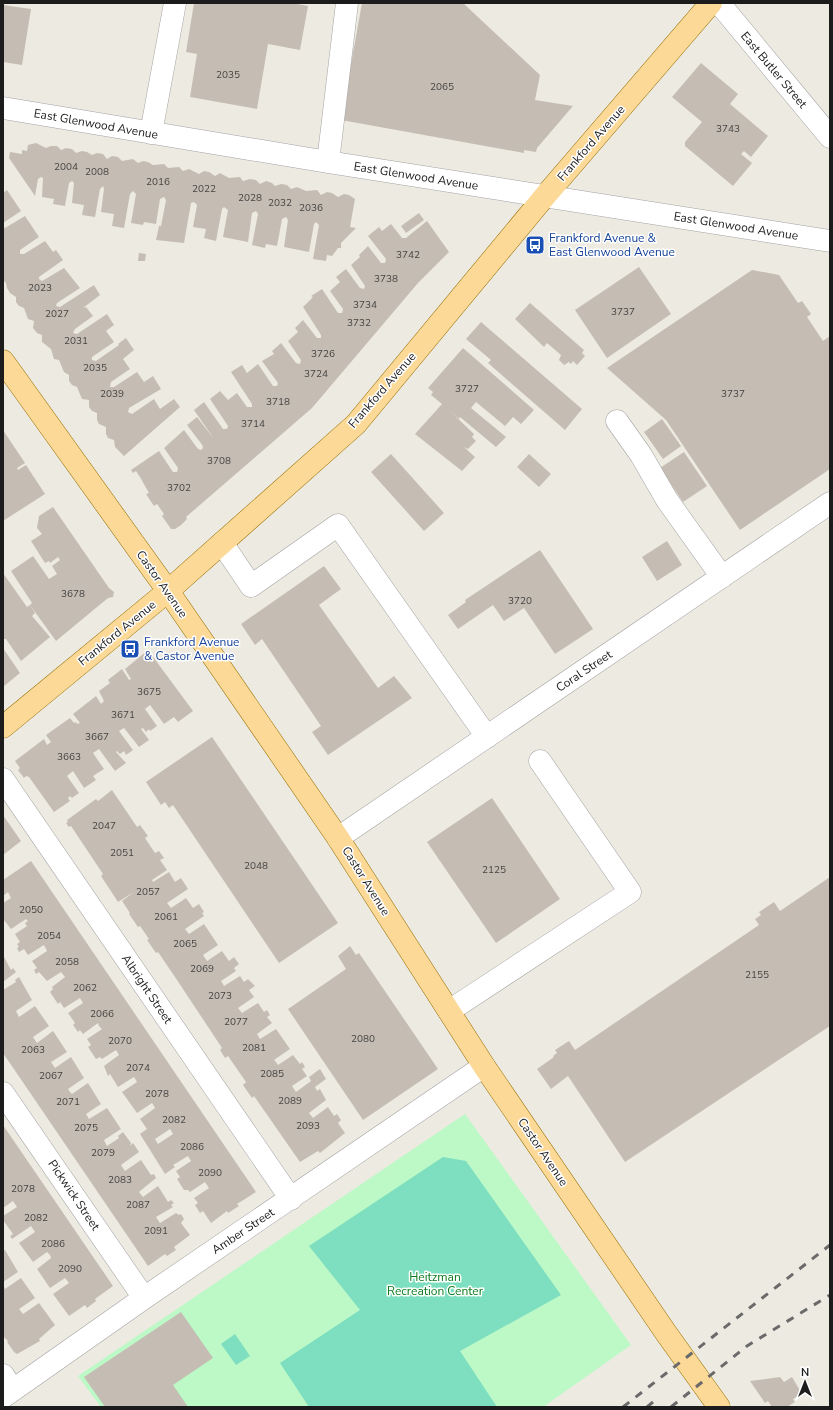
<svg xmlns="http://www.w3.org/2000/svg" width="833" height="1410" viewBox="0 0 833 1410" font-family="'Nunito Sans',sans-serif">
  <style>
    .park { fill: #bcf9c6 }
    .pitch { fill: #7ddec0 }
    .building { fill: #c5bdb4; fill-rule: evenodd }
    .lines { fill: none; stroke-linecap: round; stroke-linejoin: round }
    .minor-casing { stroke: #a3a3a3; stroke-width: 23 }
    .major-casing { stroke: #936e00; stroke-width: 23 }
    .minor { stroke: #fff; stroke-width: 22 }
    .major { stroke: #fcd997; stroke-width: 22 }
    .rail { stroke: #6a6a6a; stroke-width: 3; stroke-dasharray: 8 8; stroke-linecap: butt }
    .labels { text-anchor: middle; dominant-baseline: central; stroke-width: 3; stroke-linejoin: round; paint-order: stroke }
    .number-label { font-size: 10px; fill: #464442 }
    .street-label { font-size: 12px; fill: #1c1c1c; stroke: #fff }
    .transit-label { font-size: 12px; fill: #164399; stroke: #fff; text-anchor: start }
    .park-label { font-size: 12px; fill: #0a791c; stroke: #fff }
  </style>
  <rect width="100%" height="100%" fill="#edeae1"/>
  <path class="park" d="M465,1114l166,231 -88,62h-442l-23,-31z"/>
  <path class="pitch" d="M443,1157l23,4 95,134 -101,56 37,56h-188l-29,-44 80,-53 -51,-64z
    M235,1334l15,22 -14,9 -15,-21z"/>
  <path class="building" d="M194,3h98l16,3 -8,44 -32,-6 -11,65 -67,-12 7,-43 -11,-2z
    M362,3h101l77,72 -5,25 38,6 -36,42 -1,4 -12,-2v3l-183,-33z
    M3,5l28,4 -9,56 -19,-3z
    M701,63l37,31 -8,10 38,32 -17,21 -7,-6 -3,3 11,9 -19,23 -48,-40v-4l17,-20 -30,-25z
    M36,143l10,5 5,-2h6l4,4 5,-2 6,1 4,4 6,-2 5,1 5,3 5,-2 6,1 4,5 5,-3 6,1 4,4 11,-2 5,4 5,-2 5,1 5,3 11,-1 4,4 11,-1 4,4 6,-2 10,5 5,-3 5,1 6,4 5,-3 9,5 11,-1 3,4 7,-2 6,1 4,4 6,-3 6,2 3,3 6,-2 6,1 4,4 6,-2 9,4 11,-1 4,5 6,-3 5,1 6,4 6,-3 5,1 6,4 -5,28 6,1 -15,15v5h-3l-6,8 -5,-1 -1,6 -13,-2 6,-34 -3,-3 -2,2 -5,28 -25,-5 4,-27 -2,-3 -4,2 -5,27 -11,-2 -1,4 -13,-3 6,-31 -2,-3 -4,2 -4,29 -25,-5 5,-27 -4,-3 -2,2 -6,32 -12,-3 2,-9 -13,-2 4,-22 -3,-3 -3,1 -7,40 -28,-3 3,-14h2l5,-26 -2,-3 -4,2 -4,25 -12,-2 -1,3 -12,-2 5,-29 -3,-3 -3,3 -6,34 -12,-2 2,-12 -13,-2 3,-23 -1,-3 -3,3 -5,28 -13,-2 2,-10 -12,-2 2,-20 -2,-2 -3,2 -4,23 -12,-2 1,-5 -12,-2 1,-19 -2,-1 -3,2 -3,17 -26,-38 1,-6 12,2v-4l5,1 1,-6z
    M7,190l14,21 -18,12v-30z
    M419,213l5,7 -18,13 -5,-7z
    M25,216l14,21 -19,13v4h4l21,-13 8,11 3,-2 7,10 -24,17v2l3,2 22,-13 16,20 -23,15 -1,3 4,1 34,-22 6,10 -17,13 3,-1 7,9 -18,13 -2,4 4,1 30,-20 7,11 -8,6 8,11 -22,15v3l4,1 23,-16 -1,-1 8,-6 8,12 -11,9 7,10 -19,13 -1,5h4l23,-15 7,10 9,-6 8,13 -32,19 -1,4 4,2 22,-15 6,10 14,-10 6,8 -56,49 -9,-9 -1,-7 -6,-2 -2,-4v-7l-7,-3 -2,-4v-7l-5,-2 -3,-4v-7l-7,-1 -5,-12 -5,-2 -3,-4v-6l-5,-3 -5,-12 -5,-1 -3,-10 -9,-7v-7l-5,-2 -4,-5 1,-7 -6,-2 -4,-11 -5,-2 -3,-4v-5l-6,-4 -3,-5 -1,-5 -3,-3v-53l2,1z
    M427,221l22,31 -31,31 -106,125 -126,109 1,2 -6,6 -6,4h-4l-9,-13 2,-2 -7,-10 -3,2 -8,-12 3,-1 -9,-16 -4,-6 -3,2 -2,-3 28,-19 14,21h4l1,-4 -14,-20 20,-18 14,19 4,1 1,-4 -16,-21 10,-8 17,22 -20,-29 10,-8 19,27h4l1,-3 -18,-27 10,-8 8,9 9,-7 10,14h5v-3l-21,-32 11,-7 5,8 11,-9 15,22h4l1,-3 -16,-22 12,-7 -2,-3 9,-8 15,20 4,1 1,-4 -13,-19 10,-9 -3,-4 8,-8 14,18h4v-3l-18,-28 10,-10 -2,-1 11,-7 16,24h4l1,-4 -13,-18 10,-9 -4,-5 10,-8 14,19 4,1 1,-3 -14,-21 9,-8 -1,-2 9,-9 13,17h4l1,-4 -18,-23 11,-9 3,4 9,-7 11,14h4z
    M139,253l7,1 -1,7h-7z
    M639,267l32,47 -64,44 -32,-48z
    M752,270l27,5 19,28 4,-2 9,13 -4,3 16,24 7,-5v133l-90,61 -74,-110 -59,-52z
    M530,303l54,47 -2,3 3,3 -8,9 -4,-4 -2,3 -2,-2 -5,3 -5,-5 2,-5 -14,-12 -3,4 -29,-28z
    M481,322l101,87 -17,21 -77,-67 3,-3 -25,-21z
    M463,348l71,62 -13,14 -8,-7 -8,9 -29,-24 -5,6 35,29 -10,10 -36,-30 -1,2 -9,-8 24,23 -2,3 4,4 -8,8 -4,-2 11,10 -13,14 -47,-37 27,-30 -11,-9 2,-3 -5,-4z
    M662,419l19,27 -18,13 -19,-27z
    M3,430l22,33 -8,5 1,2 8,-5 19,29 -42,27z
    M684,452l23,34 -24,16 -23,-34z
    M391,454l53,59 -20,18 -53,-59z
    M529,454l22,20 -12,13 -22,-20z
    M53,507l56,81 5,4 -1,5 -5,1 -52,43 -26,-36 2,-2 -21,-32 22,-15 16,23 8,-5 -5,-8 8,-6 -2,-3 -8,6 -1,-2 -4,2 -14,-22 11,-7 -5,-6 2,-12z
    M667,541l15,24 -25,16 -15,-24z
    M540,550l53,79 -38,25 -31,-46 -20,13 -11,-16 -35,24 -10,-14 18,-13 -1,-2z
    M324,566l17,23 -22,16 59,83 16,-12 18,22 -84,57 -16,-23 9,-6 -59,-87 -7,6 -14,-21z
    M3,573l24,34 3,-2 5,8 -3,3 18,21 -29,24 -15,-22h-3z
    M3,648l17,25 -17,14z
    M148,650l45,61 -15,11 -4,-5 -10,7 -14,-19 -5,4 12,17 -7,5 -1,-2 -3,3 -3,-4 -2,1 8,11 -10,7 -15,-19 -5,3 14,19 -7,5 -2,-4 -4,3 -3,-3 -1,1 10,11 -11,8 -16,-22 -6,4 11,16 -11,7 3,4 -12,8 -11,-17 -6,5 12,17 -7,5 -2,-2 -2,2 2,3 -16,11 -25,-35 -3,-1 -2,2 -6,-8 2,-2 -5,-7 29,-22 3,6 4,-3 -5,-7 24,-17 4,5 2,-1 1,2 3,-1 -7,-9 23,-18 5,8 3,-3 -5,-10 11,-8 -2,-3 14,-11 7,11 2,-1 -6,-10z
    M212,737l126,186 -59,40 -106,-158 -4,3 -4,-6 -4,3 -15,-23z
    M112,790l25,37 3,-2 8,11 -3,2 10,15 4,-2 5,7 -4,2 7,10 -15,10 1,2 16,-10 6,10 6,-4 7,11 -21,14 4,5 15,-10 7,10 6,-4 5,8 -2,1 2,3 -19,13 4,5 15,-10 14,21 -15,10 4,6 15,-10 7,10 5,-4 5,7 -5,4 2,3 -15,10 2,3 1,2 16,-10 4,6 4,-3 7,7 -6,4 5,7 -16,11 4,5 16,-10 6,9 3,-2 3,5 -3,2 5,6 -15,11 3,5 16,-10 14,20 -16,11 2,2 2,3 15,-10 7,9 2,-2 3,5 -3,2 5,7 -15,10 4,6 15,-11 -2,-4 11,-8 6,10 -11,8 2,4 3,-2 6,11 -17,13 4,5 15,-11 6,9 3,-2 4,6 -3,3 7,10 -25,20 -2,-2 -18,11 -46,-66 -2,2 -9,-13 3,-3 -18,-26 -3,2 -5,-8 2,-2 -47,-71 -17,-25 -2,1 -9,-13 2,-1 -9,-13 -2,1 -9,-13 1,-1 -8,-12 12,-9 -16,10 -17,-26 2,-2 -32,-48 -2,1 -3,-4 2,-1 -1,-2 29,-21 2,2z
    M492,798l68,101 -64,44 -69,-101z
    M3,815l18,26 -18,14z
    M31,861l225,331 -19,12 2,2 -11,7 -1,-2 -16,12 -8,-12 -3,2 -5,-8 3,-2 -4,-5 15,-10 -4,-6 -15,10 -2,-2h-4l-7,-11 3,-2 -4,-6 15,-10 -3,-5 -15,9 2,2 -10,7 -25,-40 7,-5 -7,-10 15,-11 -1,-2 -2,-3 -15,10 -15,-21 15,-10 -3,-5 -16,10 -8,-13 -2,2 -4,-10 15,-11 -3,-5 -14,9 -2,-2 -4,2 -8,-12 3,-2 -4,-6 15,-10 -3,-3 -1,-3 -15,11 -3,-4 -2,2 -5,-7 2,-2 -7,-10 15,-10 -3,-5 -16,10 -4,-6 -2,2 -8,-12 3,-3 -1,-2 13,-10 -4,-5 -14,9 -8,-9 -3,2 -2,-4 3,-2 -5,-7 15,-10 -3,-6 -16,10 -4,-6 -5,3 -2,-4 2,-1 -2,-3 3,-2 -5,-8 12,-8 -2,-3 3,-2 -2,-2 -15,10 -8,-10v-16l8,-5 -3,-6 -5,4v-16zM170,1129l3,5 -15,10 -3,-5z
    M830,877v149l-205,136 -57,-86 -17,13 -14,-20 17,-12 -1,-1 4,-3 -2,-3 14,-9 6,9 184,-125 -4,-6 6,-4 -2,-3 15,-10 6,9z
    M350,946l6,9 3,-2 79,116 -75,51 -75,-111 58,-40 -8,-13z
    M3,955l8,15 2,-2 3,4 -13,10z
    M19,977l13,23 -16,11 3,6 16,-11 14,20 -16,11 4,6 16,-12 14,21 -16,10 4,6 16,-11 13,21 -16,11 2,3 2,2 16,-11 13,21 -15,10 3,5 18,-11 14,21 -17,11 3,6 12,-8 -1,-2 5,-4 8,11 -1,3 3,-3 6,9 -18,13 4,6 16,-11 10,15 3,-1 2,4 -17,14 4,5 15,-11 10,16 3,-2 3,3 -3,2 2,2 -17,10 4,6 16,-10 3,2 2,-1 3,5 -3,4 9,12 -16,12 2,3 -9,6 -2,-2 -17,12 -145,-213v-63l13,-8 -1,-2z
    M3,1125l110,161 -18,13 1,2 -9,7 -2,-3 -16,11 -16,-22 16,-11 -4,-5 -15,10 -13,-19 14,-11 -1,-3 -3,-3 -14,10 -14,-19 16,-11 -4,-6 -19,13 -2,-3 3,-2 -10,-14v-4l14,-9 -4,-6 -10,7z
    M5,1250l13,22 -15,10v-31z
    M21,1278l14,20 -16,11 4,5 16,-11 16,22 -16,14 1,2 -23,13 -3,-2 -7,-10 1,-1 -5,-5v-51l2,4z
    M181,1312l32,46 -40,27 15,22h-83l-21,-30z
    M780,1377l4,5 8,-5 10,17 -9,5 2,3 -8,5h-15l-4,-6 -3,2 -15,-22z"/>
  <g class="lines">
    <g class="minor-casing">
      <path id="minor" d="M719,3l111,134
        M3,108l325,54 502,79
        M151,133l24,-130
        M328,162l19,-159
        M617,421l24,34 26,45 55,77
        M222,543l29,43 87,-61 149,212
        M3,779l288,420
        M338,838l492,-335
        M449,1011l181,-119 -90,-131
        M3,1093l141,205
        M3,1375l10,15
        M3,1397l141,-99 340,-232"/>
    </g>
    <g class="major-casing">
      <path id="major" d="M3,361l165,230 170,247 146,228 182,267 53,74
        M3,727l165,-136 188,-167 189,-228 166,-193"/>
    </g>
    <use href="#minor" class="minor"/>
    <use href="#major" class="major"/>
    <path class="rail" d="M623,1407l207,-162
      M647,1407l6,-5
      M671,1407l76,-61 83,-51"/>
  </g>
  <defs>
    <g id="bus-square" transform="scale(1)"><rect x="-9" y="-9" width="18" height="18" rx="4" fill="#1a4fb4" stroke="#fff"/><path d="M-5-6H5V4H4V6H2V4H-2V6H-4V4H-5ZM-3.5-4V0h7V-4ZM-3.5 1.2v1.5H-2V1.2ZM2 1.2v1.5H3.5V1.2Z" fill="#fff"/></g>
  </defs>
  <g fill-rule="evenodd">
    <use href="#bus-square" x="535" y="245"/>
    <use href="#bus-square" x="130" y="649"/>
  </g>
  <g class="labels">
    <g class="number-label">
      <text x="228" y="75">2035</text>
      <text x="442" y="87">2065</text>
      <text x="728" y="129">3743</text>
      <text x="66" y="167">2004</text>
      <text x="97" y="172">2008</text>
      <text x="158" y="182">2016</text>
      <text x="204" y="189">2022</text>
      <text x="250" y="198">2028</text>
      <text x="280" y="203">2032</text>
      <text x="311" y="208">2036</text>
      <text x="408" y="255">3742</text>
      <text x="386" y="279">3738</text>
      <text x="40" y="288">2023</text>
      <text x="365" y="305">3734</text>
      <text x="623" y="312">3737</text>
      <text x="57" y="314">2027</text>
      <text x="359" y="323">3732</text>
      <text x="76" y="341">2031</text>
      <text x="323" y="354">3726</text>
      <text x="95" y="368">2035</text>
      <text x="316" y="374">3724</text>
      <text x="467" y="389">3727</text>
      <text x="112" y="394">2039</text>
      <text x="733" y="394">3737</text>
      <text x="278" y="402">3718</text>
      <text x="253" y="424">3714</text>
      <text x="219" y="461">3708</text>
      <text x="179" y="488">3702</text>
      <text x="73" y="594">3678</text>
      <text x="520" y="601">3720</text>
      <text x="149" y="692">3675</text>
      <text x="123" y="715">3671</text>
      <text x="97" y="737">3667</text>
      <text x="69" y="757">3663</text>
      <text x="104" y="826">2047</text>
      <text x="122" y="853">2051</text>
      <text x="256" y="866">2048</text>
      <text x="494" y="870">2125</text>
      <text x="148" y="892">2057</text>
      <text x="31" y="910">2050</text>
      <text x="166" y="917">2061</text>
      <text x="49" y="936">2054</text>
      <text x="185" y="944">2065</text>
      <text x="67" y="962">2058</text>
      <text x="202" y="969">2069</text>
      <text x="757" y="975">2155</text>
      <text x="85" y="988">2062</text>
      <text x="220" y="996">2073</text>
      <text x="102" y="1014">2066</text>
      <text x="236" y="1022">2077</text>
      <text x="363" y="1039">2080</text>
      <text x="120" y="1041">2070</text>
      <text x="254" y="1048">2081</text>
      <text x="33" y="1050">2063</text>
      <text x="138" y="1068">2074</text>
      <text x="272" y="1074">2085</text>
      <text x="51" y="1076">2067</text>
      <text x="157" y="1094">2078</text>
      <text x="290" y="1101">2089</text>
      <text x="68" y="1102">2071</text>
      <text x="174" y="1120">2082</text>
      <text x="308" y="1126">2093</text>
      <text x="86" y="1128">2075</text>
      <text x="192" y="1147">2086</text>
      <text x="103" y="1153">2079</text>
      <text x="210" y="1173">2090</text>
      <text x="120" y="1180">2083</text>
      <text x="23" y="1189">2078</text>
      <text x="138" y="1205">2087</text>
      <text x="36" y="1218">2082</text>
      <text x="156" y="1231">2091</text>
      <text x="53" y="1244">2086</text>
      <text x="70" y="1269">2090</text>
    </g>
    <g class="street-label">
      <text transform="translate(774 70) rotate(50)">East Butler Street</text>
      <text transform="translate(96 124) rotate(10)">East Glenwood Avenue</text>
      <text transform="translate(591 143) rotate(-49)">Frankford Avenue</text>
      <text transform="translate(416 176) rotate(9)">East Glenwood Avenue</text>
      <text transform="translate(736 226) rotate(9)">East Glenwood Avenue</text>
      <text transform="translate(382 390) rotate(-49)">Frankford Avenue</text>
      <text transform="translate(162 584) rotate(55)">Castor Avenue</text>
      <text transform="translate(117 633) rotate(-39)">Frankford Avenue</text>
      <text transform="translate(584 671) rotate(-34)">Coral Street</text>
      <text transform="translate(366 881) rotate(58)">Castor Avenue</text>
      <text transform="translate(147 989) rotate(56)">Albright Street</text>
      <text transform="translate(543 1152) rotate(56)">Castor Avenue</text>
      <text transform="translate(74 1195) rotate(56)">Pickwick Street</text>
      <text transform="translate(243 1231) rotate(-34)">Amber Street</text>
    </g>
    <g class="transit-label">
      <text x="549" y="238">Frankford Avenue &amp;<tspan x="549" dy="14">East Glenwood Avenue</tspan></text>
      <text x="144" y="642">Frankford Avenue<tspan x="144" dy="14">&amp; Castor Avenue</tspan></text>
    </g>
    <g class="park-label">
      <text x="435" y="1277">Heitzman<tspan x="435" dy="14">Recreation Center</tspan></text>
    </g>
  </g>
  <rect width="833" height="1410" fill="none" stroke="#1c1c1c" stroke-width="8"/>
  <g transform="translate(805 1382)" stroke="#ffffff" stroke-width="3" paint-order="stroke">
  <path d="M0-3L7 15L0 10L-7 15Z" fill="#1c1c1c"/>
  <text y="-6" font-size="11" font-weight="bold" text-anchor="middle" fill="#1c1c1c">N</text>
  </g>
</svg>
